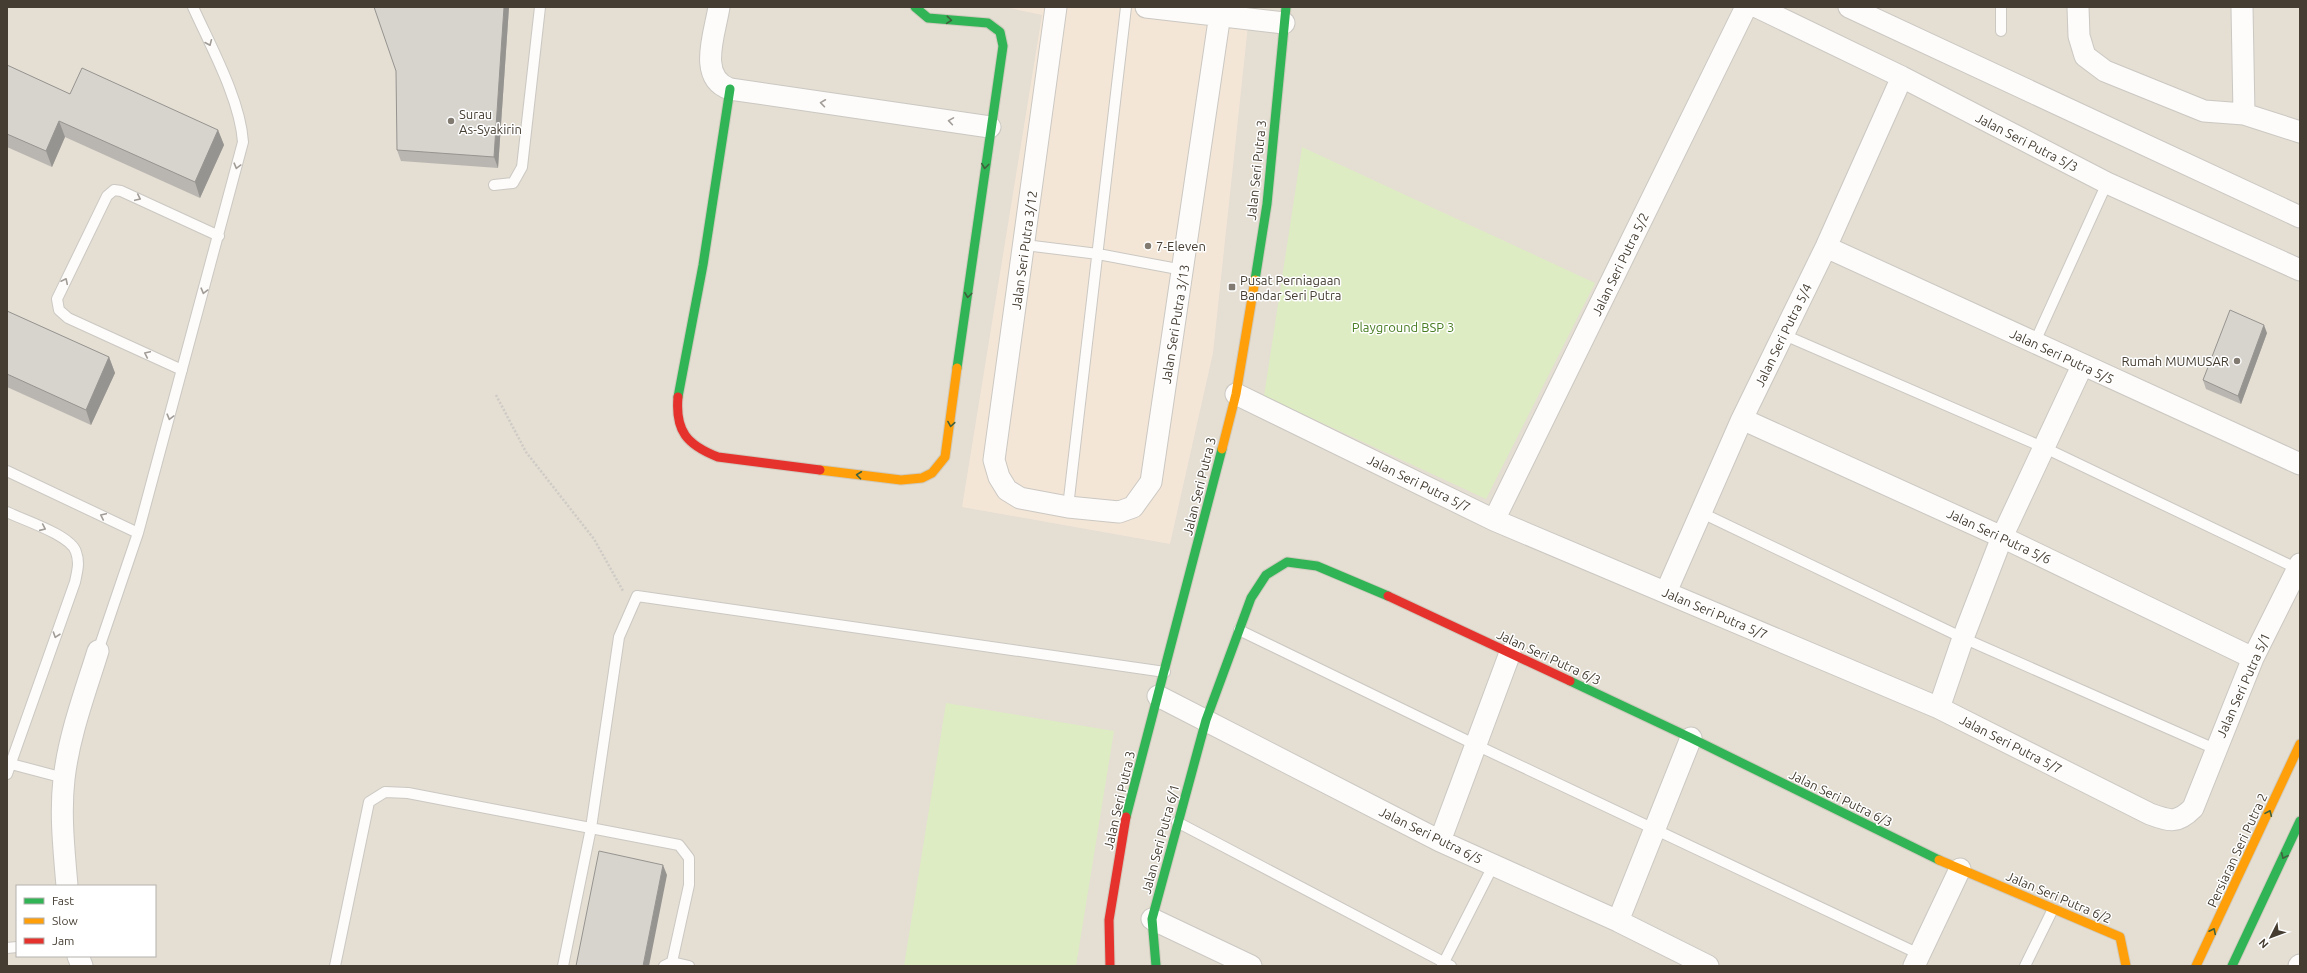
<svg xmlns="http://www.w3.org/2000/svg" width="2307" height="973" viewBox="0 0 2307 973" font-family="Ubuntu,sans-serif">
  <style>
    .residential { fill: #e4ded3; fill-rule: evenodd }
    .commercial { fill: #f4e6d7 }
    .green { fill: #deecc3 }
    .lines { fill: none; stroke-linecap: round; stroke-linejoin: round }
    .lane-casing { stroke: #cbc8c2; stroke-width: 12 }
    .street-casing { stroke: #cbc8c2; stroke-width: 23 }
    .fast-casing { stroke: #d0cabd; stroke-width: 11 }
    .slow-casing { stroke: #d0cabd; stroke-width: 11 }
    .jam-casing { stroke: #d0cabd; stroke-width: 11 }
    .path { stroke: #cecac5; stroke-width: 2.5; stroke-dasharray: 2 2; stroke-linecap: butt }
    .lane { stroke: #fdfcfb; stroke-width: 10 }
    .street { stroke: #fdfcfb; stroke-width: 21 }
    .fast { stroke: #30b455; stroke-width: 9 }
    .slow { stroke: #ff9f0a; stroke-width: 9 }
    .jam { stroke: #e5322d; stroke-width: 9 }
    .wall { fill: #b9b5b0 }
    .shaded-wall { fill: #969490 }
    .building { fill: #d7d3cd; stroke: #969490 }
    .oneway { stroke: #3f613c }
    .oneway2 { stroke: #a19c96 }
    .poi-dot { fill: #807a71; stroke: #fff; stroke-width: 1.5 }
    .labels { text-anchor: middle; dominant-baseline: central; stroke-width: 3; stroke-linejoin: round; paint-order: stroke }
    .poi-label { font-size: 13px; fill: #453d32; stroke: #fff; text-anchor: start }
    .street-label { font-size: 13px; fill: #453d32; stroke: #fff }
    .park-label { font-size: 13px; fill: #487c21; stroke: #fff }
  </style>
  <rect width="100%" height="100%" fill="#efece6"/>
  <path class="residential" d="M7,7h2293v959h-2293zM17,886h138v70h-138z"/>
  <path class="commercial" d="M1005,7h245l-37,346 -43,191 -208,-37 80,-492z"/>
  <path class="green" d="M1302,147l293,136 -109,216 -222,-103z
    M946,703l168,28 -38,235h-172z"/>
  <g class="lines">
    <g class="lane-casing">
      <path id="lane" d="M2001,7v24
        M494,185l19,-2 9,-16 18,-160
        M1025,245l73,9 85,16
        M1782,334l263,114 253,121
        M2034,344l73,-161
        M182,370l-114,-52 -9,-8 -2,-11 50,-103 7,-6 7,1 98,45
        M7,471l131,62
        M1068,507l58,-500
        M7,512c16,8 64,23 69,40 4,11 1,20 -1,30l-68,192
        M1702,513l261,125 252,111
        M1239,630l237,115 443,209
        M98,651l40,-118 105,-391c-3,-43 -32,-95 -50,-135
        M11,764l53,14
        M1177,822l274,144
        M7,948l10,-1
        M335,966l34,-164 16,-10 23,1 271,52 10,13v27l-17,77
        M563,966l28,-138 28,-191 18,-41 528,76
        M664,966l8,-4 17,4
        M1442,966l51,-100
        M2025,966l28,-57"/>
    </g>
    <g class="street-casing">
      <path id="street" d="M719,7c-4,26 -22,71 11,82l260,38
        M1056,7l-62,453 5,17 8,13 13,8 48,9 51,5 14,-5 18,-25 70,-475
        M1146,7l138,16
        M1757,7l145,70 205,106 193,87
        M1849,7l451,210
        M2078,7l1,29 6,20 20,15 99,40 40,3 56,18
        M2242,7l2,107
        M1826,247l474,217
        M1236,394l258,126 445,188 211,106c20,7 27,10 43,-6l60,-150 47,-94
        M1742,419l260,118 251,121
        M1494,520l252,-513
        M1666,592l76,-173 84,-172 76,-170
        M1158,696l282,145 178,80 90,45
        M1939,708l24,-70 39,-101 80,-171
        M1440,841l70,-188
        M67,886c-3,-36 -7,-72 -3,-107 5,-44 21,-86 34,-128
        M1152,919l99,47
        M1618,921l73,-183
        M78,956l4,10
        M1914,966l46,-97
        M2299,966l1,-1"/>
    </g>
    <g class="fast-casing">
      <path id="fast" d="M915,7l13,11 60,5 12,9 3,14 -46,322
        M1255,280l12,-76 19,-197
        M678,397l25,-132 27,-176
        M1570,681l121,57 248,122
        M1126,817l96,-368
        M1156,966l-4,-47 54,-199 45,-122 15,-23 21,-13 30,4 71,30
        M2232,966l68,-145"/>
    </g>
    <g class="slow-casing">
      <path id="slow" d="M1222,449l14,-55 19,-114
        M820,470l81,10 21,-2 10,-5 13,-16 12,-89
        M1939,860l181,77 6,29
        M2196,966l104,-222"/>
    </g>
    <g class="jam-casing">
      <path id="jam" d="M678,397c-3,34 9,48 40,60l102,13
        M1388,596l182,85
        M1110,966l-1,-46 17,-103"/>
    </g>
    <path class="path" d="M496,395l30,57 68,87 29,52"/>
    <use href="#lane" class="lane"/>
    <use href="#street" class="street"/>
    <use href="#fast" class="fast"/>
    <use href="#slow" class="slow"/>
    <use href="#jam" class="jam"/>
  </g>
  <path class="wall" d="M509,7l-11,161 -97,-7 -4,-11z
    M7,65l63,29 148,36 6,15 -24,53 -135,-61 -13,30 -45,-20z
    M7,311l102,46 6,16 -24,52 -84,-38z
    M2267,333l-26,71 -35,-15 -3,-9z"/>
  <path class="shaded-wall" d="M504,7h5l-11,161 -4,-11z
    M59,121l6,16 -13,30 -6,-16z
    M218,130l6,15 -24,53 -5,-16z
    M2264,325l3,8 -26,71 -3,-8z
    M109,357l6,16 -24,52 -5,-15z
    M663,865l4,10 -18,91h-6z"/>
  <path class="building" d="M374,7h130l-10,150 -97,-7 -1,-79z
    M7,65l63,29 12,-26 136,62 -23,52 -136,-61 -13,30 -39,-17z
    M2230,310l34,15 -26,71 -35,-16z
    M7,311l102,46 -23,53 -79,-36z
    M599,851l64,14 -20,101h-67z"/>
  <defs><path id="oneway-chevron" d="M-2-3.5L2.5 0L-2 3.5" fill="none" stroke-width="1.6" stroke-linecap="round" stroke-linejoin="round"/></defs>
  <g class="oneway">
    <use href="#oneway-chevron" transform="translate(949 20) rotate(5)"/>
    <use href="#oneway-chevron" transform="translate(985 166) rotate(97)"/>
    <use href="#oneway-chevron" transform="translate(968 295) rotate(97)"/>
    <use href="#oneway-chevron" transform="translate(951 424) rotate(99)"/>
    <use href="#oneway-chevron" transform="translate(859 475) rotate(-173)"/>
    <use href="#oneway-chevron" transform="translate(2269 813) rotate(-66)"/>
    <use href="#oneway-chevron" transform="translate(2284 856) rotate(115)"/>
    <use href="#oneway-chevron" transform="translate(2213 931) rotate(-64)"/>
  </g>
  <g class="oneway2">
    <use href="#oneway-chevron" transform="translate(209 43) rotate(67)"/>
    <use href="#oneway-chevron" transform="translate(823 103) rotate(-172)"/>
    <use href="#oneway-chevron" transform="translate(951 121) rotate(-171)"/>
    <use href="#oneway-chevron" transform="translate(237 166) rotate(105)"/>
    <use href="#oneway-chevron" transform="translate(138 198) rotate(25)"/>
    <use href="#oneway-chevron" transform="translate(65 281) rotate(-64)"/>
    <use href="#oneway-chevron" transform="translate(204 291) rotate(105)"/>
    <use href="#oneway-chevron" transform="translate(147 354) rotate(-155)"/>
    <use href="#oneway-chevron" transform="translate(170 417) rotate(105)"/>
    <use href="#oneway-chevron" transform="translate(103 516) rotate(-155)"/>
    <use href="#oneway-chevron" transform="translate(43 528) rotate(24)"/>
    <use href="#oneway-chevron" transform="translate(56 635) rotate(109)"/>
  </g>
  <g class="poi-dot">
    <circle cx="451" cy="121" r="4"/>
    <circle cx="1148" cy="246" r="4"/>
    <rect x="1228" y="283" width="8" height="8" rx="2"/>
    <circle cx="2237" cy="361" r="4"/>
  </g>
  <g class="labels">
    <g class="poi-label">
      <text x="459" y="114">Surau<tspan x="459" dy="15">As-Syakirin</tspan></text>
      <text x="1156" y="246">7-Eleven</text>
      <text x="1240" y="280">Pusat Perniagaan<tspan x="1240" dy="15">Bandar Seri Putra</tspan></text>
      <text x="2229" y="361" text-anchor="end">Rumah MUMUSAR</text>
    </g>
    <g class="street-label">
      <text transform="translate(2027 142) rotate(27)">Jalan Seri Putra 5/3</text>
      <text transform="translate(1256 170) rotate(-84)">Jalan Seri Putra 3</text>
      <text transform="translate(1024 250) rotate(-82)">Jalan Seri Putra 3/12</text>
      <text transform="translate(1620 264) rotate(-64)">Jalan Seri Putra 5/2</text>
      <text transform="translate(1175 324) rotate(-81)">Jalan Seri Putra 3/13</text>
      <text transform="translate(1783 335) rotate(-64)">Jalan Seri Putra 5/4</text>
      <text transform="translate(2062 356) rotate(25)">Jalan Seri Putra 5/5</text>
      <text transform="translate(1419 483) rotate(26)">Jalan Seri Putra 5/7</text>
      <text transform="translate(1199 486) rotate(-76)">Jalan Seri Putra 3</text>
      <text transform="translate(1999 536) rotate(25)">Jalan Seri Putra 5/6</text>
      <text transform="translate(1715 613) rotate(23)">Jalan Seri Putra 5/7</text>
      <text transform="translate(1549 657) rotate(25)">Jalan Seri Putra 6/3</text>
      <text transform="translate(2243 685) rotate(-66)">Jalan Seri Putra 5/1</text>
      <text transform="translate(2011 744) rotate(27)">Jalan Seri Putra 5/7</text>
      <text transform="translate(1841 798) rotate(26)">Jalan Seri Putra 6/3</text>
      <text transform="translate(1119 800) rotate(-77)">Jalan Seri Putra 3</text>
      <text transform="translate(1431 835) rotate(26)">Jalan Seri Putra 6/5</text>
      <text transform="translate(1160 839) rotate(-75)">Jalan Seri Putra 6/1</text>
      <text transform="translate(2237 850) rotate(-65)">Persiaran Seri Putra 2</text>
      <text transform="translate(2059 897) rotate(23)">Jalan Seri Putra 6/2</text>
    </g>
    <g class="park-label">
      <text x="1403" y="327">Playground BSP 3</text>
    </g>
  </g>
  <rect width="2307" height="973" fill="none" stroke="#453d32" stroke-width="16"/>
  <rect x="16" y="885" width="140" height="72" fill="#ffffff" stroke="#b5b1ad"/>
  <rect x="24" y="898" width="20" height="6" fill="#30b455" stroke="#b5b1ad"/>
  <text x="52" y="905" font-size="12" fill="#453d32">Fast</text>
  <rect x="24" y="918" width="20" height="6" fill="#ff9f0a" stroke="#b5b1ad"/>
  <text x="52" y="925" font-size="12" fill="#453d32">Slow</text>
  <rect x="24" y="938" width="20" height="6" fill="#e5322d" stroke="#b5b1ad"/>
  <text x="52" y="945" font-size="12" fill="#453d32">Jam</text>
  <g transform="translate(2271 937) rotate(228)" stroke="#ffffff" stroke-width="3" paint-order="stroke">
  <path d="M0-3L7 15L0 10L-7 15Z" fill="#453d32"/>
  <text y="-6" font-size="11" font-weight="bold" text-anchor="middle" fill="#453d32">N</text>
  </g>
</svg>
